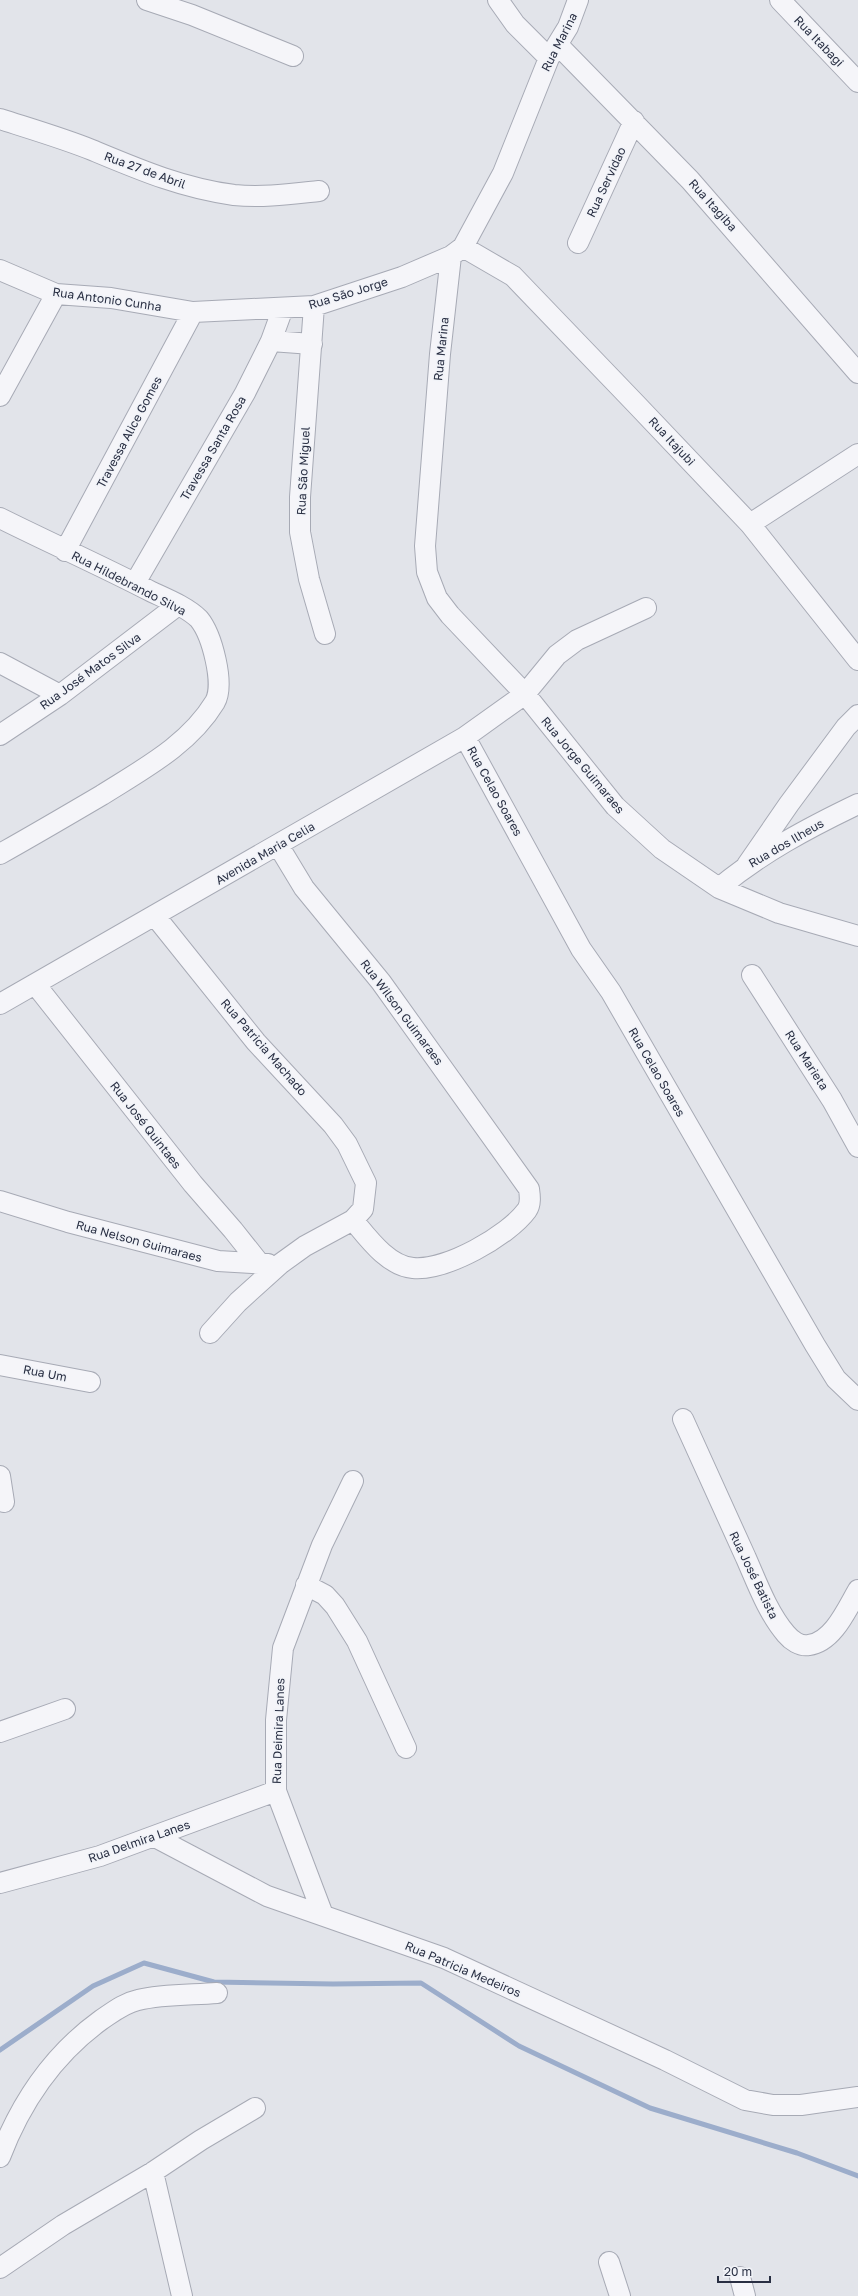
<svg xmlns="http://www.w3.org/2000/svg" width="858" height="2296" viewBox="0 0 858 2296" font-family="'Golos Text',sans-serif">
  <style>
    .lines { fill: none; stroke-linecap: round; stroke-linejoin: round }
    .stream { stroke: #9cadcb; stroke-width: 5 }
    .street-casing { stroke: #a7aab5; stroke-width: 22 }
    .street { stroke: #f5f5f9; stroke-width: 20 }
    .labels { text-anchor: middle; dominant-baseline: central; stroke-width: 3; stroke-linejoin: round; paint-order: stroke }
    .street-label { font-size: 12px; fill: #292f43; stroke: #f1f3f8 }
  </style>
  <rect width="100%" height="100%" fill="#e2e4ea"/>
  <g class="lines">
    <path class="stream" d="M0,2050l93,-64 51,-23 70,19 119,2 88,-1 98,63 131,62 147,45 61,23"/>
    <g class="street-casing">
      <path id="street" d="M147,0l45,15 101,41
        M498,0l17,24 34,34
        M780,0l78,82
        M558,45l132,135 168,193
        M0,119c31,10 62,19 92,31 48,20 90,38 142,45 28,3 57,-1 85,-4
        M578,243l56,-122
        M463,247l50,29 122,127 115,121 108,136
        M451,256l-11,98 -15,192 2,26 10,26 13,17 75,79 90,112 47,43 57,39 60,25 79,23
        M0,270l56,24 55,4 82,14 121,-6 88,-29 49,-21 12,-9 40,-74 46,-115 19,-31 10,-27
        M314,306l-14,191v35l9,47 16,55
        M271,341l41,3
        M0,396l56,-102
        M0,518c50,25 102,48 152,74 15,7 35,15 47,27 13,16 26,65 16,83 -26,43 -72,67 -113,93 -34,20 -68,40 -102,59
        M750,524l108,-70
        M65,551l128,-239
        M135,583l110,-190 26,-52 12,-33
        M0,663l60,32
        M0,735l60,-40 118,-90
        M465,737l116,212 30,43 204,353 21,34 22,21
        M278,845l26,43 77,94 148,207c1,7 2,15 -2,21 -19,26 -81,61 -114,58 -25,-2 -45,-30 -60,-48
        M747,865l42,-61 57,-77 12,-12
        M719,888c42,-35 89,-60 139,-84
        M155,916l101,126 77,83 14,19 19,39 -3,26 -10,11 -48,26 -25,18 -42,38 -28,31
        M752,975l80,125 26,47
        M35,984l158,200 40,46 27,34
        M0,1004l465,-267 60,-43 32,-39 20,-15 69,-32
        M0,1201l68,21 150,39 50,3
        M0,1365l90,17
        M683,1419c21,47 42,93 63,139 11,25 22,55 40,76 5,6 14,13 23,11 24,-3 38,-36 49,-55
        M0,1476l4,26
        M306,1585l19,10 10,11 22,35 49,107
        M0,1732l65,-23
        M155,1837l112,59 177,62 221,102 80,40 28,5h28l57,-8
        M0,1883l100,-27 176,-65
        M323,1915l-47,-124v-71l7,-72 39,-103 31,-64
        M0,2157c21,-55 54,-103 101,-137 12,-8 23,-17 37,-20 25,-6 54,-5 79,-7
        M153,2172l29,124
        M609,2262l11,34
        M0,2268l63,-43 90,-53 48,-32 54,-32
        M740,2277l5,19"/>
    </g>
    <use href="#street" class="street"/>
  </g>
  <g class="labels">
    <g class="street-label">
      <text transform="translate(819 41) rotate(46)">Rua Itabagi</text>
      <text transform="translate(559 42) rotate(-63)">Rua Marina</text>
      <text transform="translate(145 170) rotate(20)">Rua 27 de Abril</text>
      <text transform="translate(606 182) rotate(-65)">Rua Servidao</text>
      <text transform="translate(713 205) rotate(48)">Rua Itagiba</text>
      <text transform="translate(348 293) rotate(-17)">Rua São Jorge</text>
      <text transform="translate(107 299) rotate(8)">Rua Antonio Cunha</text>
      <text transform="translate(441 349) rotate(-84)">Rua Marina</text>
      <text transform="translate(129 432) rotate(-62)">Travessa Alice Gomes</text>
      <text transform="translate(672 441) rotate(47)">Rua Itajubi</text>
      <text transform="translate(213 448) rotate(-60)">Travessa Santa Rosa</text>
      <text transform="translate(303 471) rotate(-87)">Rua São Miguel</text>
      <text transform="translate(129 583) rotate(27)">Rua Hildebrando Silva</text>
      <text transform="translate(90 671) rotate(-36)">Rua José Matos Silva</text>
      <text transform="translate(583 765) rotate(50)">Rua Jorge Guimaraes</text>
      <text transform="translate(495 791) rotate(61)">Rua Celao Soares</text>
      <text transform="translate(786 843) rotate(-30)">Rua dos Ilheus</text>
      <text transform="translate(265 853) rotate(-30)">Avenida Maria Celia</text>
      <text transform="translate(402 1012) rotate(53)">Rua Wilson Guimaraes</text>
      <text transform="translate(264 1047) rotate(49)">Rua Patricia Machado</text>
      <text transform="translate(807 1060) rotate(57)">Rua Marieta</text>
      <text transform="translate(657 1072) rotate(60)">Rua Celao Soares</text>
      <text transform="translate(146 1125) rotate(52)">Rua José Quintaes</text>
      <text transform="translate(139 1241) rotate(15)">Rua Nelson Guimaraes</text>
      <text transform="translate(45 1373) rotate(11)">Rua Um</text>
      <text transform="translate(754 1575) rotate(64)">Rua José Batista</text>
      <text transform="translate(278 1731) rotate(-88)">Rua Deimira Lanes</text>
      <text transform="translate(139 1841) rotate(-19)">Rua Delmira Lanes</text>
      <text transform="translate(463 1969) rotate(23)">Rua Patricia Medeiros</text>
    </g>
  </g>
  <path d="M718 2276v6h52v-6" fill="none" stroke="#292f43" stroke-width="2"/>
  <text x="724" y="2276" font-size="12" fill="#292f43" stroke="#f1f3f8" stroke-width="3" paint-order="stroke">20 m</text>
</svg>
